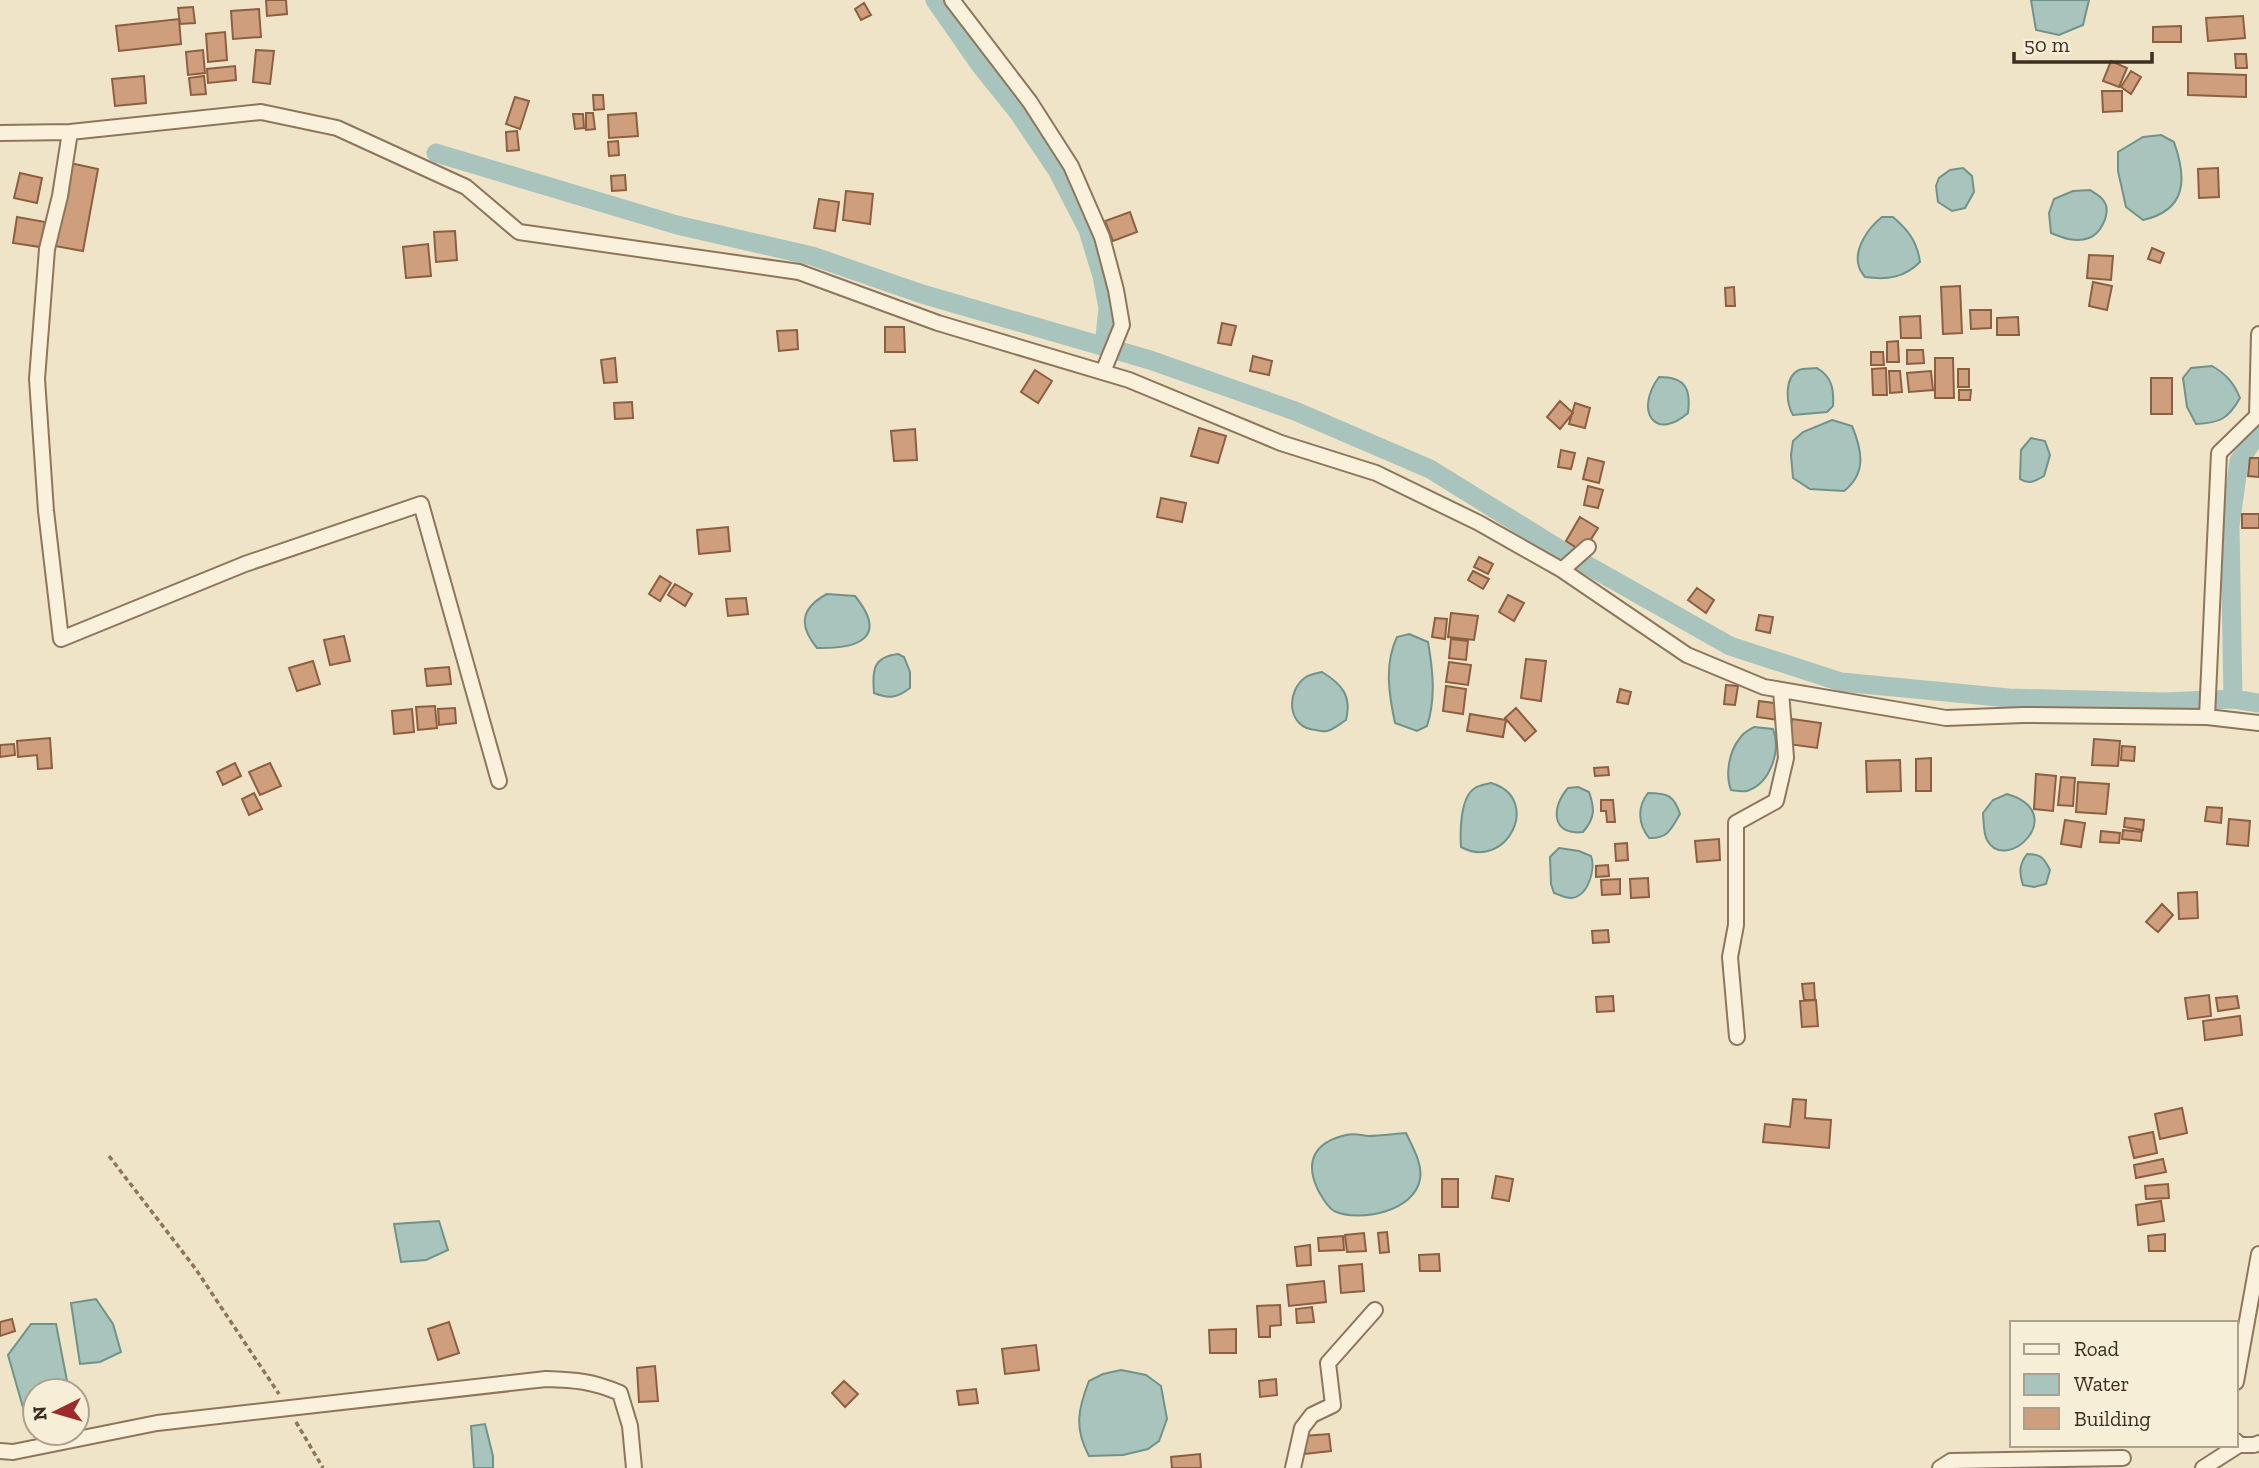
<svg xmlns="http://www.w3.org/2000/svg" width="2259" height="1468" viewBox="0 0 2259 1468" font-family="'Zilla Slab',serif">
  <style>
    .water { fill: #a9c4bc; stroke: #6f938a; stroke-width: 2 }
    .lines { fill: none; stroke-linecap: round; stroke-linejoin: round }
    .canal { stroke: #a9c4bc; stroke-width: 19 }
    .building { fill: #cf9f7d; stroke: #8d5f41; stroke-width: 2 }
    .minor-casing { stroke: #8d765c; stroke-width: 18 }
    .path { stroke: #8d765c; stroke-width: 3.5; stroke-dasharray: 5 3.5; stroke-linecap: butt }
    .minor { stroke: #faf1dc; stroke-width: 14 }
  </style>
  <rect width="100%" height="100%" fill="#f0e4c8"/>
  <path class="water" d="M2031,0h58l-6,25 -24,10 -23,-5z
    M2161,135l13,7c13,37 13,68 -31,78l-17,-13 -8,-36v-19l25,-15z
    M1963,168l9,8 2,16 -9,16 -13,3 -14,-9 -2,-16 3,-8 11,-8z
    M2090,190c6,4 13,7 16,15 3,12 -6,29 -17,33 -13,5 -26,0 -38,-5l-2,-20 5,-14 19,-8z
    M1882,217h11c15,13 24,24 27,45 -16,16 -33,18 -55,15 -2,-3 -5,-6 -6,-10 -6,-18 10,-40 23,-50z
    M2212,366c14,8 22,17 28,32 -12,21 -20,25 -44,26l-9,-17 -4,-29 8,-10z
    M1817,368c15,9 17,21 16,38l-6,6 -34,3c-7,-12 -9,-38 6,-45 4,-2 13,-1 18,-2z
    M1659,377c27,0 32,12 29,36 -33,29 -54,-2 -29,-36z
    M1832,420l20,6c10,24 15,47 -8,65l-34,-2 -17,-11 -2,-23 2,-14 10,-9z
    M2031,438l14,3 5,14 -6,21c-9,5 -15,9 -24,3l1,-29z
    M827,594l28,2c34,42 3,53 -38,52 -19,-23 -16,-40 10,-54z
    M1409,634l19,8c5,29 8,56 -1,84l-10,5 -22,-8c-6,-28 -11,-59 2,-86z
    M898,654l6,3 6,15v16c-13,10 -21,11 -36,5 -2,-23 -1,-36 24,-39z
    M1322,672c20,12 30,24 24,48 -5,3 -13,10 -19,11 -4,1 -7,0 -11,-1 -30,-2 -30,-40 -10,-53 4,-3 12,-4 16,-5z
    M1754,727l19,2c8,21 -2,54 -26,62 -5,1 -10,0 -16,-1 -6,-15 -2,-39 9,-52 3,-5 9,-8 14,-11z
    M1491,783c52,15 16,89 -30,64 -1,-15 -1,-50 14,-59 4,-3 12,-4 16,-5z
    M1578,787l11,5c6,17 6,26 -6,40 -32,4 -32,-25 -15,-44z
    M1648,793c19,0 26,2 32,21 -9,15 -12,25 -31,24 -11,-14 -12,-31 -1,-45z
    M2007,794c64,19 -1,81 -20,46 -4,-8 -3,-18 -4,-27l10,-13z
    M1559,848l20,3 12,5c5,13 -3,41 -20,42 -6,0 -11,-3 -17,-5l-3,-9 -1,-27z
    M2027,854c14,0 17,4 23,16l-4,14 -12,3 -11,-2c-4,-13 -4,-20 4,-31z
    M1406,1133c6,13 17,31 14,46 -5,32 -60,44 -86,32 -7,-4 -12,-14 -16,-21 -14,-29 -3,-48 28,-55 7,-2 15,0 22,1 12,0 25,-2 38,-3z
    M439,1221l9,29 -22,10 -25,2 -7,-38z
    M96,1299l17,25 8,28 -21,10 -20,2 -9,-61z
    M31,1324h25l13,67h-34v19l-11,1 -16,-56z
    M1121,1370l25,5 15,11 6,33 -8,22 -11,8 -25,6 -34,1c-15,-28 -11,-47 0,-75l14,-7z
    M485,1424l8,32v12h-19l-3,-42z"/>
  <g class="lines">
    <path class="canal" d="M935,0l46,66 37,46 39,58 31,60 14,46 6,32 -4,38
      M436,153l241,72 135,31 110,38 228,66 145,51 135,58 134,83 166,94 111,36 168,16 155,4 69,-3 26,4
      M2233,699l-3,-173 9,-65 20,-29"/>
  </g>
  <path class="building" d="M266,0h20l1,14 -20,2z
    M864,3l7,12 -10,5 -6,-11z
    M193,7l2,16 -15,1 -2,-16z
    M259,9l2,28 -28,2 -2,-28z
    M2243,16l2,22 -37,3 -2,-23z
    M179,19l2,25 -62,7 -3,-25z
    M2181,26v16h-28v-15z
    M225,32l2,28 -19,2 -2,-28z
    M203,50l2,23 -17,2 -2,-23z
    M256,50l18,1 -4,33 -17,-2z
    M2235,54h11l1,14h-11z
    M2111,61l16,7 -8,19 -16,-6z
    M235,66l1,14 -28,3 -1,-14z
    M2131,71l10,6 -10,17 -10,-7z
    M2188,73l58,2v22l-58,-2z
    M144,76l2,27 -31,3 -3,-27z
    M204,76l2,18 -15,1 -2,-17z
    M2102,91h20v20l-19,1z
    M593,95h10l1,14 -10,1z
    M515,97l14,4 -9,28 -14,-5z
    M586,113h7l2,16 -9,1z
    M636,113l2,23 -29,2 -1,-23z
    M573,114h10l1,14 -9,1z
    M517,131l2,19 -12,1 -1,-19z
    M618,141l1,14 -10,1 -1,-14z
    M70,163l28,6 -15,82 -28,-5z
    M2218,168l1,29 -20,1 -1,-29z
    M20,173l22,5 -5,25 -23,-5z
    M625,175l1,15 -14,1 -1,-15z
    M846,191l27,3 -3,30 -27,-4z
    M819,199l20,3 -4,29 -21,-3z
    M1130,212l7,20 -24,9 -8,-20z
    M17,217l28,5 -5,25 -27,-4z
    M455,231l2,29 -21,2 -2,-30z
    M428,244l3,32 -25,2 -3,-31z
    M2152,248l12,5 -4,10 -12,-4z
    M2089,255l24,1 -2,24 -24,-2z
    M2093,282l19,4 -5,24 -18,-4z
    M1960,286l2,47 -19,1 -2,-47z
    M1734,287l1,19h-9l-1,-18z
    M1970,310h21v18l-20,1z
    M1920,316l1,22h-20l-1,-21z
    M2018,317l1,18h-22v-17z
    M1222,323l14,3 -5,19 -13,-2z
    M885,327h19l1,25h-20z
    M797,330l1,19 -19,2 -2,-20z
    M1898,341l1,21h-12v-20z
    M1907,350h16l1,13 -17,1z
    M1871,352h12l1,13h-13z
    M1253,356l19,5 -3,14 -19,-4z
    M615,358l2,24 -13,1 -3,-23z
    M1935,358h18l1,40h-19z
    M1886,368l1,27h-14l-1,-26z
    M1958,369h11v18h-11z
    M1035,370l17,11 -14,22 -17,-11z
    M1889,371h11l2,21 -12,1z
    M1931,371l2,19 -24,2 -2,-19z
    M2151,378h21v36h-21z
    M1959,390h12l-1,10h-11z
    M1560,401l13,12 -13,16 -13,-12z
    M632,402l1,16 -18,1 -1,-16z
    M1575,403l15,5 -5,20 -16,-4z
    M1199,428l27,8 -8,27 -27,-7z
    M915,429l2,31 -23,1 -3,-30z
    M1561,450l14,3 -4,16 -13,-2z
    M1588,458l16,4 -5,21 -16,-4z
    M2250,458h9v19l-11,-1z
    M1588,486l15,4 -5,18 -14,-3z
    M1161,498l25,5 -4,19 -25,-5z
    M2242,514h17v14h-17z
    M1580,517l18,11 -15,24 -17,-11z
    M728,527l2,24 -31,3 -2,-24z
    M1479,557l14,7 -5,10 -14,-7z
    M1473,571l16,8 -6,10 -15,-9z
    M660,576l11,7 -11,18 -11,-7z
    M675,584l17,10 -7,12 -17,-11z
    M1697,588l17,12 -8,13 -18,-13z
    M1508,595l16,8 -10,18 -15,-9z
    M746,598l2,16 -20,2 -2,-17z
    M1451,613l27,3 -4,24 -26,-3z
    M1759,615l14,2 -3,16 -14,-3z
    M1435,618l12,1 -2,20 -13,-2z
    M344,636l6,25 -20,4 -6,-25z
    M1451,639l17,2 -2,19 -17,-2z
    M1526,659l20,2 -5,40 -20,-3z
    M313,661l7,23 -23,7 -8,-23z
    M1449,662l22,3 -3,20 -22,-3z
    M449,667l2,17 -24,2 -2,-17z
    M1726,685l12,1 -3,19 -11,-1z
    M1446,686l20,3 -3,25 -20,-3z
    M1620,689l11,3 -3,12 -11,-2z
    M1759,701l22,3 -2,16 -22,-3z
    M435,706l2,22 -19,2 -2,-23z
    M455,708l1,15 -17,2 -1,-16z
    M1516,708l20,23 -11,10 -20,-23z
    M412,709l2,23 -20,2 -2,-23z
    M1470,714l36,6 -3,17 -36,-6z
    M1792,719l29,4 -4,25 -29,-4z
    M50,738l2,30 -14,1 -1,-14 -19,2 -1,-16z
    M2094,739l26,2 -2,25 -26,-1z
    M14,744l1,11 -15,2v-12z
    M2122,746l13,1 -1,14 -13,-1z
    M1931,758v33h-15v-32z
    M1900,760l1,31 -34,1 -1,-31z
    M235,763l6,13 -18,9 -6,-13z
    M270,763l11,23 -21,9 -11,-23z
    M1608,767l1,8 -14,1 -1,-8z
    M2036,774l20,2 -3,35 -19,-2z
    M2061,777l14,1 -2,28 -15,-1z
    M2078,782l31,2 -3,30 -30,-2z
    M254,793l8,16 -13,6 -7,-16z
    M1601,800h12l2,22h-8l-1,-11h-5z
    M2207,807l15,1 -1,15 -16,-2z
    M2125,818l19,2 -1,10 -19,-3z
    M2229,819l21,2 -2,25 -21,-2z
    M2065,820l20,3 -4,24 -20,-3z
    M2123,830l19,2 -1,9 -19,-2z
    M2101,831l19,2 -1,10 -19,-1z
    M1719,839l1,21 -23,2 -2,-21z
    M1627,843l1,17 -12,1 -1,-17z
    M1608,865l1,11 -13,1v-11z
    M1648,878l1,19 -18,1 -1,-19z
    M1620,879v15l-18,1 -1,-15z
    M2197,892l1,26 -19,1 -1,-26z
    M2162,904l11,11 -15,17 -12,-10z
    M1608,930l1,12 -16,1 -1,-12z
    M1814,983l1,17h-11l-2,-16z
    M2209,995l2,21 -23,3 -3,-21z
    M1613,996l1,15 -17,1 -1,-15z
    M2237,996l2,12 -21,3 -2,-13z
    M1816,1000l2,26 -16,1 -2,-26z
    M2240,1016l2,19 -37,5 -2,-19z
    M1793,1099l13,1 -1,18 26,2 -2,28 -66,-6 2,-18 25,3z
    M2182,1108l5,25 -27,6 -5,-25z
    M2153,1132l4,21 -23,5 -5,-21z
    M2163,1159l3,13 -30,6 -2,-13z
    M1496,1176l17,3 -4,22 -17,-3z
    M1442,1179h16v28h-16z
    M2168,1184l1,14 -23,1 -1,-13z
    M2161,1201l3,20 -26,4 -2,-20z
    M1387,1232l2,20 -9,1 -2,-20z
    M1364,1233l2,18 -19,1 -2,-17z
    M2165,1234v17h-16l-1,-15z
    M1343,1236l1,14 -25,1 -1,-13z
    M1310,1245l1,20 -14,1 -2,-19z
    M1439,1254l1,17h-20l-1,-16z
    M1362,1264l2,27 -23,2 -2,-27z
    M1324,1281l2,21 -37,4 -2,-21z
    M1280,1305l1,20 -11,1v11h-11l-2,-31z
    M1312,1307l2,15 -17,1 -1,-14z
    M12,1319l3,12 -15,5v-14z
    M449,1322l10,31 -21,7 -10,-31z
    M1236,1329v24h-26l-1,-23z
    M1036,1345l3,25 -34,4 -3,-25z
    M655,1366l3,35 -19,1 -2,-34z
    M1276,1379l1,16 -17,2 -1,-16z
    M844,1381l14,13 -13,13 -13,-14z
    M976,1389l2,14 -19,2 -2,-14z
    M1329,1434l2,17 -26,3 -2,-18z
    M1200,1454l1,14h-29l-1,-11z"/>
  <g class="lines">
    <g class="minor-casing">
      <path id="minor" d="M952,0l78,102 41,64 31,71 14,53 6,35 -19,47
        M70,132l-10,64 -13,53 -10,130 9,132 15,128 184,-75 176,-60 78,277
        M0,133l70,-1 191,-20 76,16 129,59 53,45 280,40 139,51 191,57 152,63 95,30 103,50 83,47 125,85 77,32 182,31 77,-3 184,2 52,6
        M1562,570l26,-23
        M2207,717l12,-264 38,-37 2,-82
        M1737,1037l-7,-80 6,-32v-102l40,-22 10,-43 -5,-68
        M2236,1382l23,-128
        M2236,1441l3,4h15l5,-2
        M0,1451l13,1 144,-29 389,-44c30,1 46,2 74,14l10,33 4,42
        M1293,1468l9,-40 10,-13 21,-10 -5,-42 47,-53
        M1940,1468l11,-7 172,-3
        M2203,1468l36,-23"/>
    </g>
    <path class="path" d="M109,1156l86,112 84,126
      M296,1422l27,46"/>
    <use href="#minor" class="minor"/>
  </g>
  <rect x="2010" y="1321" width="228" height="126" fill="#f7eed8" stroke="#ada18e" stroke-width="2"/>
  <rect x="2024" y="1344" width="35" height="10" fill="#faf1dc" stroke="#ada18e" stroke-width="2"/>
  <text x="2074" y="1356" font-size="21" fill="#3d2e20">Road</text>
  <rect x="2024" y="1374" width="35" height="21" fill="#a9c4bc" stroke="#ada18e" stroke-width="2"/>
  <text x="2074" y="1391" font-size="21" fill="#3d2e20">Water</text>
  <rect x="2024" y="1408" width="35" height="21" fill="#cf9f7d" stroke="#ada18e" stroke-width="2"/>
  <text x="2074" y="1426" font-size="21" fill="#3d2e20">Building</text>
  <g transform="translate(56 1412) rotate(265)"><circle r="33" fill="#f7eed8" stroke="#ada18e" stroke-width="2"/>
  <path d="M0-5L12 26L0 18L-12 26Z" fill="#9e2a2b"/>
  <text y="-10" font-size="19" font-weight="bold" text-anchor="middle" fill="#3d2e20">N</text>
  </g>
  <path d="M2014 52v10h138v-10" fill="none" stroke="#3d2e20" stroke-width="3.5"/>
  <text x="2024" y="52" font-size="21" fill="#3d2e20" stroke="#f7eed8" stroke-width="5" paint-order="stroke">50 m</text>
</svg>
